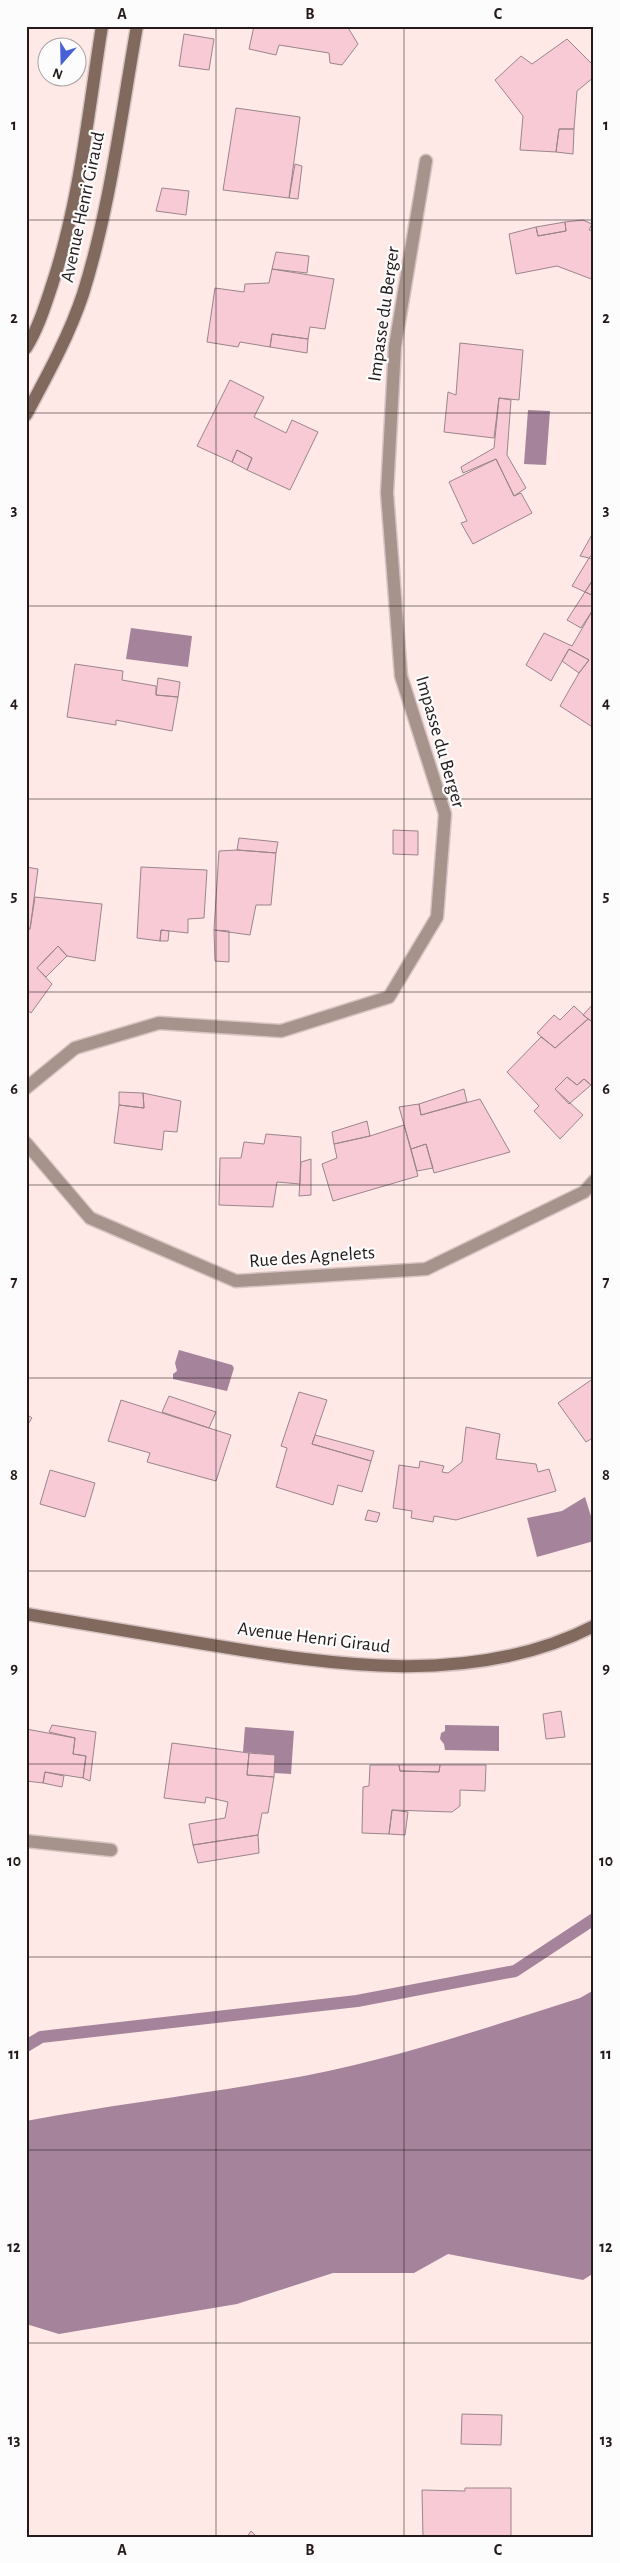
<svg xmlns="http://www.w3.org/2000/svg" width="620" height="2563" viewBox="0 0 620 2563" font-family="'Alegreya Sans',sans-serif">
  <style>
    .water { fill: #a5839a }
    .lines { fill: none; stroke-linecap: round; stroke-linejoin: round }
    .stream { stroke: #a5839a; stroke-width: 12 }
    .building { fill: #f7cad6; stroke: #9b858b }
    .street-casing { stroke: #d7c4c2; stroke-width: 15 }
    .secondary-casing { stroke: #d7c4c2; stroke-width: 15 }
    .street { stroke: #a6948c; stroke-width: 12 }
    .secondary { stroke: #82695e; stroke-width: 12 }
    .grid { fill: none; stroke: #231a19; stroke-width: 1; stroke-opacity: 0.55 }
    .labels { text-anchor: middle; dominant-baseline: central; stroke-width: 4.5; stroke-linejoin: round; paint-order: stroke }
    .street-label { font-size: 19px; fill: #231a19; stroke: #fcfcfc }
    .neatline { fill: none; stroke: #231a19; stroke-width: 2 }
    .grid-label { font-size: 16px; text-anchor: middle; font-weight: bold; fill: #231a19 }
  </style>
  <rect width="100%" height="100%" fill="#fee9e7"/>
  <path class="water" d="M528,410l22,1 -4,54 -22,-1z
    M131,628l61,8 -4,31 -62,-8z
    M179,1350l53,15 2,3 -7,23 -54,-12v-5l4,-3 -2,-8z
    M585,1497l9,29v15l-57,16 -10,-39 35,-7z
    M445,1725l54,1v25l-54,-1 -1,-6 -4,-5 1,-6 4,-2z
    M245,1727l49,4 -3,43 -17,-1v-18l-31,-3z
    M594,1990v283l-11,7 -135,-26 -34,19h-81l-96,31 -178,30 -33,-10v-203c85,-16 170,-26 255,-41 102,-17 201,-51 299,-82z"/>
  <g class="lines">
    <path class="stream" d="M26,2046l15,-9 316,-36 158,-30 79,-52"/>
  </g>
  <path class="building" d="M254,26h93l11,18 -16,21 -12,-2 -1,-10 -50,-8 -3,10 -27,-6z
    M184,34l30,5 -5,31 -30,-4z
    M567,39l27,27v11l-17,14 -3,38h-15l-3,23 -36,-2 3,-34 -28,-36 26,-24 11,8z
    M236,108l64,9 -11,81 -66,-8z
    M559,129h15l-1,25 -17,-2z
    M295,164l7,2 -4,33 -9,-1z
    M162,188l27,3 -3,24 -30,-4z
    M583,220l9,4 -3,6 5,1v49l-37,-14 -41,8 -7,-40 27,-7 2,9 28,-5 -1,-9z
    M565,222l1,9 -28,5 -2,-9z
    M276,252l33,4 -2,17 -35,-4z
    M272,269l62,10 -9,50 -15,-2 -2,12 -36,-5 -2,13 -30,-5 -2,5 -31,-5 8,-54 29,4 1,-8 24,-1z
    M272,334l36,5 -1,14 -37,-6z
    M460,343l63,7 -4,50 -20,-2 -5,40 -50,-6 4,-40 8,3z
    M230,380l34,17 -10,20 32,16 6,-13 26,12 -28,58 -43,-20 5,-12 -15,-8 -5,12 -35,-16z
    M499,398l12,2 -4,55 19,33 -12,8 -18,-37 -33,14 -2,-6 33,-19z
    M237,450l15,8 -5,12 -15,-8z
    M496,459l18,37 7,-3 11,20 -59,31 -12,-21 6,-2 -18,-39z
    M594,531v21l-5,6 -9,-2z
    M589,558l5,2v18l-9,14 -13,-6z
    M594,578v18l-9,-4z
    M585,592l9,4v12l-13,20 -14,-8z
    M594,608v120l-34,-22 19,-33 10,-13 -20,-11 -18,32 -25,-16 18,-32 28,13z
    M569,649l20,11 -10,13 -17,-12z
    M75,664l48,7 -1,9 34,6v9l22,2 -6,34 -56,-11v5l-49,-8z
    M158,678l22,4 -2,15 -22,-2z
    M393,830l25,1v24l-25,-1z
    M239,838l39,4 -2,11 -39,-3z
    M237,850l39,3 -5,52h-15l-6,30 -36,-5 5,-79z
    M26,867l12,2 -8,60 -4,4z
    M141,867l66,3 -3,48 -16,1v14l-27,-3 -1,11 -23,-3z
    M35,897l67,7 -7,57 -28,-5 -9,-10 -21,22 15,16 -21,29 -5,-4v-76l4,-4z
    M161,930l8,1 -1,10h-8z
    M214,930l15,1v31l-14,-1z
    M58,946l9,10 -21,21 -9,-9z
    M594,1003v20l-11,-8z
    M574,1006l14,13 -33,29 -18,-15 17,-18 6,5z
    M588,1019l6,4v59l-3,3 -7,-6 -7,6 -10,-8 -12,12 28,26 -23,24 -26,-28 5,-5 -32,-34 34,-35 14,11z
    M567,1077l10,8 7,-6 7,6 -22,19 -14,-15z
    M464,1089l3,13 -46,13 -2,-11z
    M119,1092l24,1 1,15 -25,-3z
    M143,1093l38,8 -4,31 -13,-1 -2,19 -48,-7 5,-38 25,3z
    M480,1099l30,53 -76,21 -8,-29 -15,5 -12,-42 20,-3 2,11z
    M367,1121l3,15 -36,8 -2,-12z
    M404,1125l14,51 -85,25 -11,-37 15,-6 -3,-14 36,-8z
    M266,1134l35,3 -1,47 -23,-2 -4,25 -54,-2 1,-47h21l3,-16 20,2z
    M426,1144l7,24 -16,3 -6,-22z
    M311,1159v36l-12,1 2,-34z
    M594,1378v59l-8,5 -28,-39z
    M299,1392l28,8 -15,44 59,17 -9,31 -24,-7 -5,20 -57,-18 11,-39 -6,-2z
    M169,1396l47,16 -7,16 -47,-16z
    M121,1400l110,35 -15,46 -69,-19 3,-9 -42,-12z
    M26,1414l6,4 -6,9z
    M466,1427l34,7 -4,25 40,5 2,8 11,-3 7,22 -100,29 -22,-4 -1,6 -22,-4 1,-7 -19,-3 6,-43 20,3 1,-7 24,5 -2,6 6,1 14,-11z
    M315,1435l59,16 -3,10 -59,-17z
    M50,1470l45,13 -10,34 -45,-13z
    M368,1510l12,3 -3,9 -12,-2z
    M561,1711l4,26 -19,2 -3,-25z
    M52,1725l44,7 -6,49 -7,-3 3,-22 -13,-2 2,-16 -26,-6z
    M26,1729l49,9 -2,16 13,2 -3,22 -38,-6 -2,11 -17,-2z
    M172,1743l77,10 -2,22 27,2 -6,36h-6l-4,22 -65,10 -4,-21 36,-6 3,-16 -22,-5 -1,6 -41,-5z
    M249,1753l26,2 -1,22 -27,-2z
    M370,1765h29l1,6 39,1 1,-7h46l-1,26 -25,-1v16l-8,6 -60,-2 -3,24 -27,-1 1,-46 6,-1z
    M399,1765h41l-1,7 -39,-1z
    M45,1772l19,4 -2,11 -19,-4z
    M392,1810l16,2 -3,23 -16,-1z
    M258,1835l1,18 -61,10 -5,-18z
    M462,2414l40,1 -1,30 -40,-1z
    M465,2488h46v48l-88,1 -1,-47 43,1z
    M251,2531l6,6h-10z
    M465,2536h46v1h-46z"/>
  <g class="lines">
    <g class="street-casing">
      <path id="street" d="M26,1088l49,-40 84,-25 122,8 108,-34 48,-80 8,-103 -44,-138 -14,-183 8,-147 31,-185
        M26,1143l64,75 146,63 190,-12 158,-77 10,-11
        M26,1841l85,9"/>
    </g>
    <g class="secondary-casing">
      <path id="secondary" d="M26,348c12,-19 19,-42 26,-63 28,-84 36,-172 50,-259
        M26,415c21,-39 43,-79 57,-121 27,-86 38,-178 54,-268
        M26,1614c60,10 119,20 179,30 128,21 268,44 389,-18"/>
    </g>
    <use href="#street" class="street"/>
    <use href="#secondary" class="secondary"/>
  </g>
  <path class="grid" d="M216,26v2511M404,26v2511M26,220h568M26,413h568M26,606h568M26,799h568M26,992h568M26,1185h568M26,1378h568M26,1571h568M26,1764h568M26,1957h568M26,2150h568M26,2343h568"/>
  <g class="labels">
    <g class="street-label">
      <text transform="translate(83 207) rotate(-78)">Avenue Henri Giraud</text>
      <text transform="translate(384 314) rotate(-82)">Impasse du Berger</text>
      <text transform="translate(440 742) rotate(74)">Impasse du Berger</text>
      <text transform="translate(312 1257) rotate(-4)">Rue des Agnelets</text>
      <text transform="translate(314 1638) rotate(7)">Avenue Henri Giraud</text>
    </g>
  </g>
  <rect width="620" height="2563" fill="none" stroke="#fcfcfc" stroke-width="55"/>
  <g transform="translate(62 62) rotate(200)"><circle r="24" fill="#fcfcfc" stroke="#a5a2a1"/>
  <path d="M0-4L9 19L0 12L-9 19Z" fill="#4860d5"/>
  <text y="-8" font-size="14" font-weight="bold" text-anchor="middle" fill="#231a19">N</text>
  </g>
  <rect x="28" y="28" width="564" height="2508" class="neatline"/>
  <g class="grid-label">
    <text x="122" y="19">A</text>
    <text x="310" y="19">B</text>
    <text x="498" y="19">C</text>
    <text x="14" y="130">1</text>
    <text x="606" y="130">1</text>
    <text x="14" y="323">2</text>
    <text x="606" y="323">2</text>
    <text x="14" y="515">3</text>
    <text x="606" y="515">3</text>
    <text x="14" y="708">4</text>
    <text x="606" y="708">4</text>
    <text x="14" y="901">5</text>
    <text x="606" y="901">5</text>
    <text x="14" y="1094">6</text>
    <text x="606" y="1094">6</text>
    <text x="14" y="1287">7</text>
    <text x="606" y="1287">7</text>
    <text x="14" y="1480">8</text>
    <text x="606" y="1480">8</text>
    <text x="14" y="1673">9</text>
    <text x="606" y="1673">9</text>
    <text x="14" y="1866">10</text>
    <text x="606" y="1866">10</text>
    <text x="14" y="2059">11</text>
    <text x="606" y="2059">11</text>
    <text x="14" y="2252">12</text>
    <text x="606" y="2252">12</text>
    <text x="14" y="2445">13</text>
    <text x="606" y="2445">13</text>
    <text x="122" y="2555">A</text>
    <text x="310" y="2555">B</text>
    <text x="498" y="2555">C</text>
  </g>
</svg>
